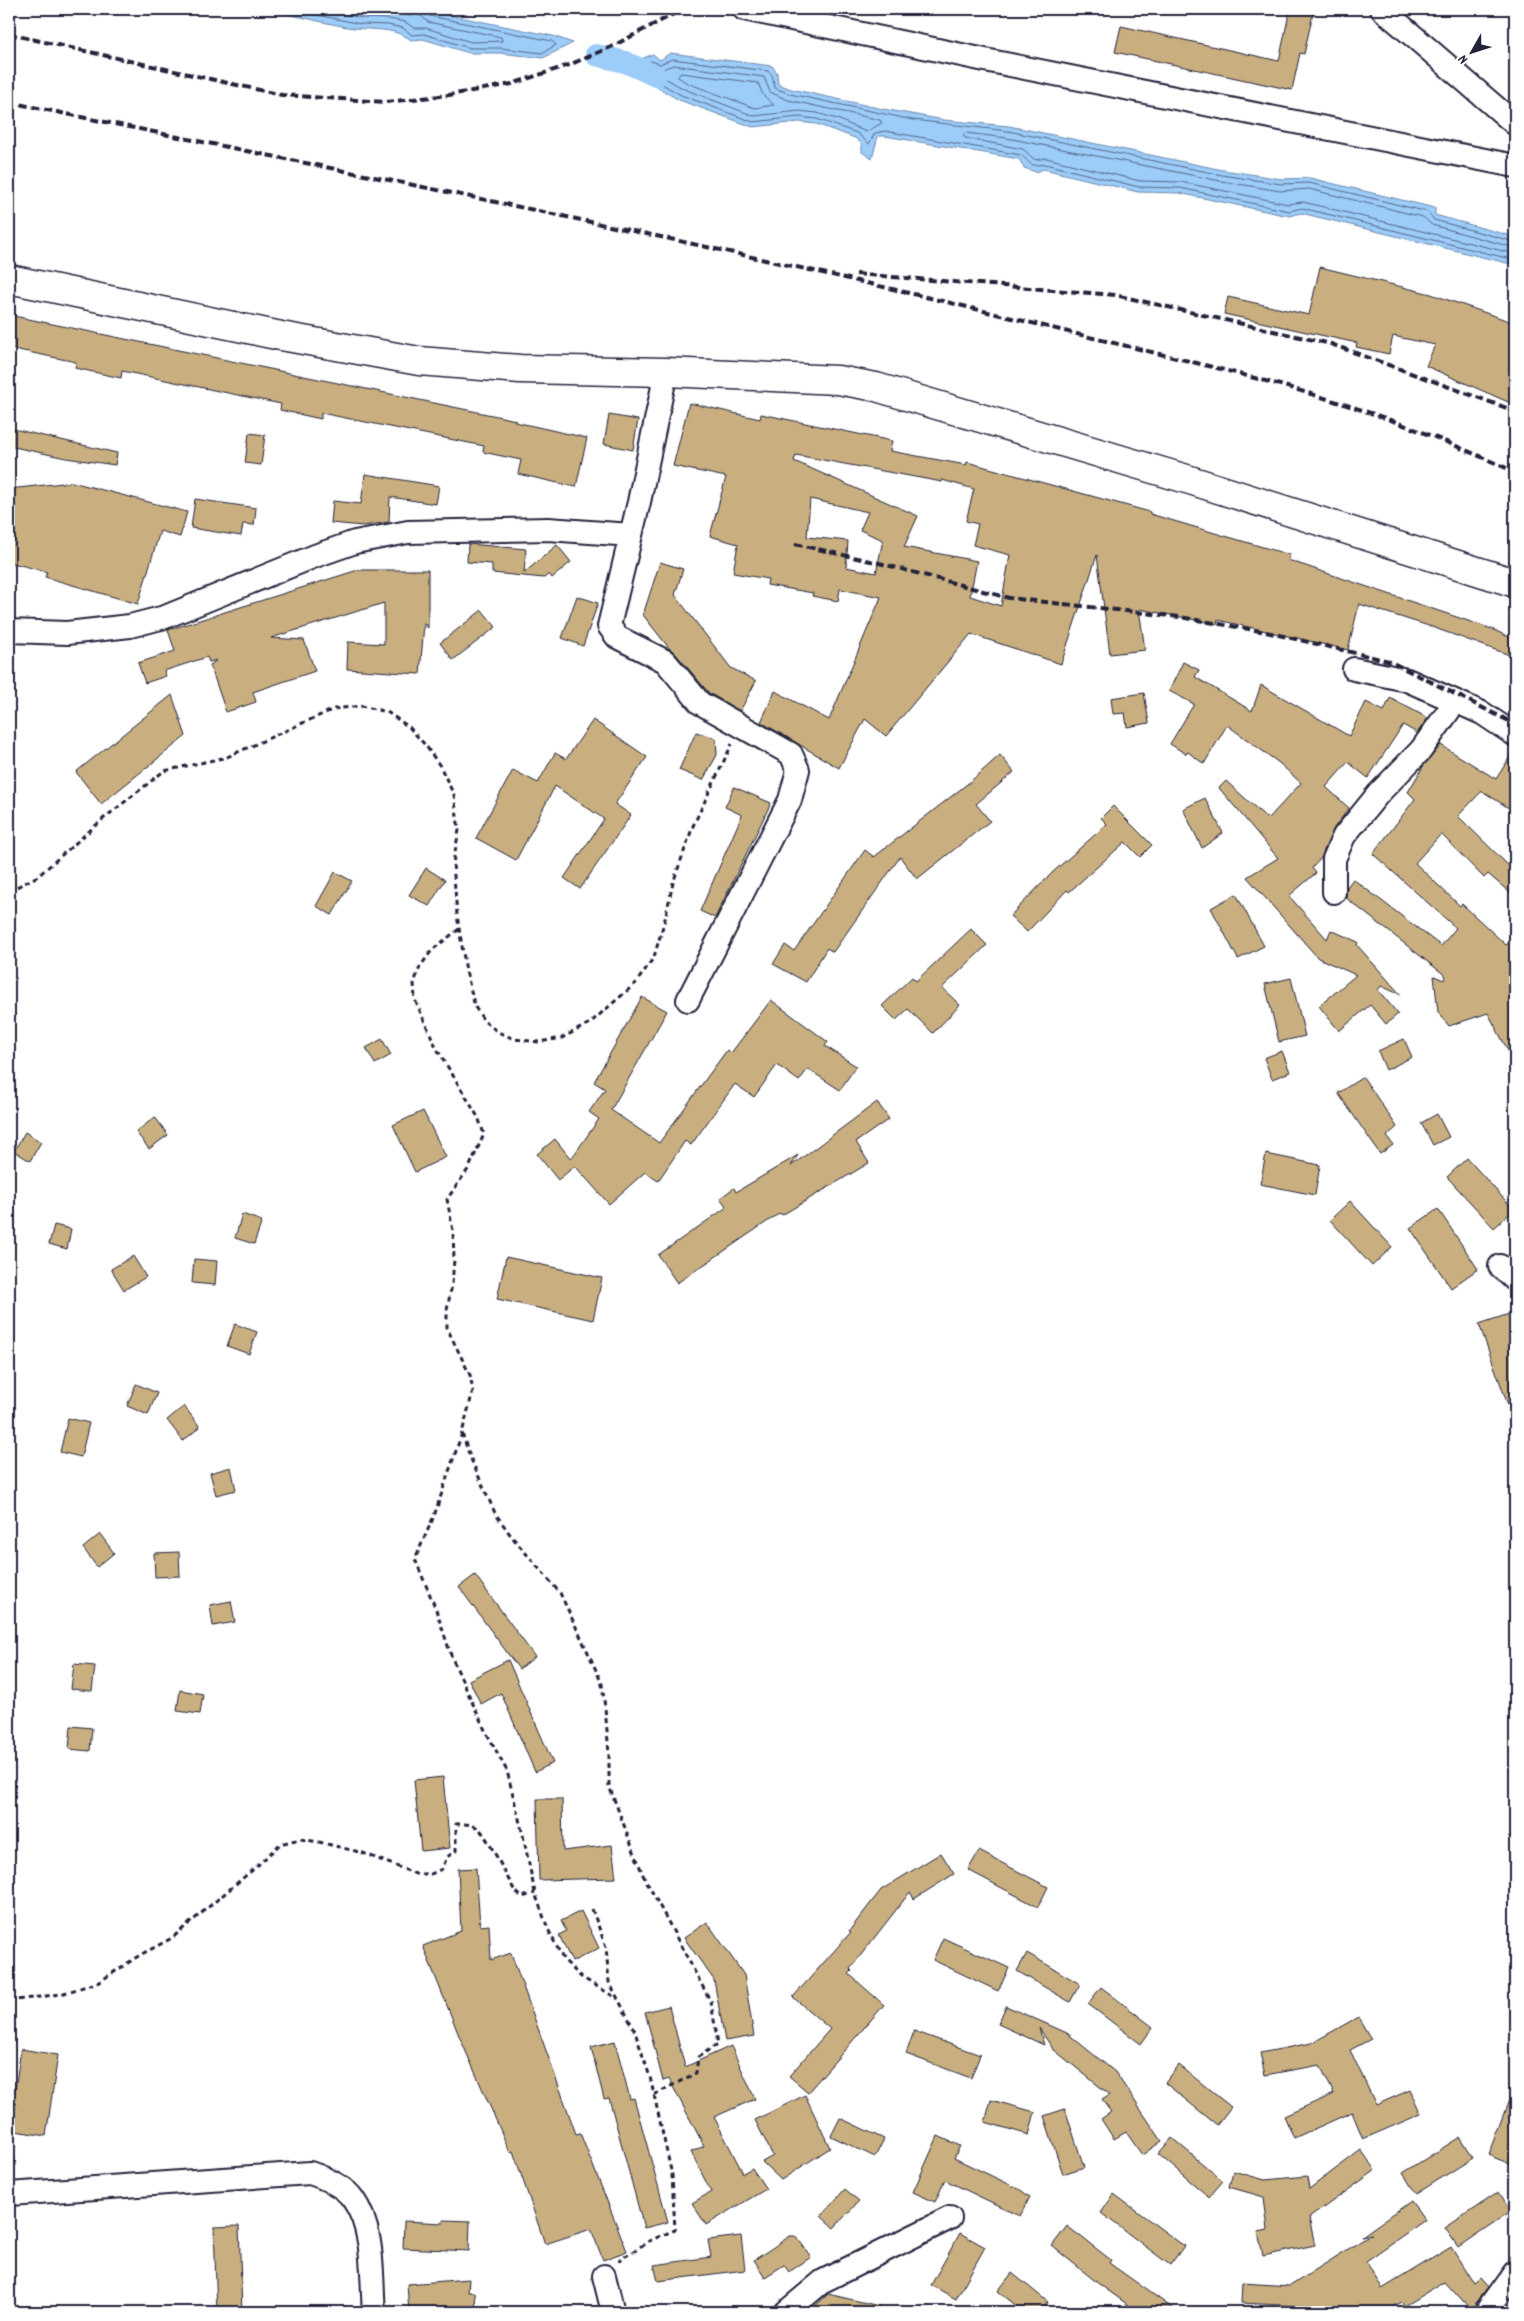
<svg xmlns="http://www.w3.org/2000/svg" width="1524" height="2321" viewBox="0 0 1524 2321" font-family="Dekko,sans-serif">
  <style>
    .water { fill: #9cccf8; stroke: #6b88ac }
    .lines { fill: none; stroke-linecap: round; stroke-linejoin: round }
    .shore { stroke: #536687; stroke-width: 1 }
    .canal { stroke: #9cccf8; stroke-width: 22 }
    .building { fill: #c9af7f; stroke: #22223b; fill-rule: evenodd }
    .minor-casing { stroke: #22223b; stroke-width: 26 }
    .major-casing { stroke: #22223b; stroke-width: 31 }
    .path { stroke: #22223b; stroke-width: 3; stroke-dasharray: 5 4; stroke-linecap: butt }
    .minor { stroke: #fff; stroke-width: 22 }
    .major { stroke: #fff; stroke-width: 28 }
    .rail { stroke: #22223b; stroke-width: 4; stroke-dasharray: 8 4; stroke-linecap: butt }
  </style>
  <rect width="100%" height="100%" fill="#fff"/>
  <filter id="ink" filterUnits="userSpaceOnUse"><feTurbulence type="fractalNoise" baseFrequency=".02" numOctaves="2"/><feDisplacementMap in="SourceGraphic" scale="10" xChannelSelector="R" yChannelSelector="G"/><feConvolveMatrix kernelMatrix="1 2 1 2 8 2 1 2 1" color-interpolation-filters="sRGB"/></filter>
  <g filter="url(#ink)">
    <path class="water" d="M263,9h157l133,27 20,7 -30,15 -43,-5h-31l-46,-14 -12,1c-19,-14 -42,-9 -64,-13 -28,-5 -56,-13 -84,-18z
      M670,53l102,13 5,7 1,11 13,5 92,20 61,11 65,6 214,44 59,9 28,-1 125,30v7l80,22v28l-214,-52 -12,3 -110,-23 -41,-1 -94,-23 -8,3 -12,-4 -5,-9 -134,-23h-7l-6,23 -10,-7v-8l-7,-6 -39,-14 -17,-2 -46,5 -74,-27 -57,-33 31,-13 7,6z"/>
    <g class="lines">
      <path class="shore" d="M288,9l73,15 27,1 15,3 9,7 12,-1 46,14h30l42,5 14,-8 -4,-4 -122,-25 -3,-3 -1,-4
        M318,9l44,9 27,1 16,3 9,6h12l45,14 31,-1 -1,-4 -73,-15 -7,-6 -1,-7
        M353,9l37,2 20,5 2,-2v-5
        M673,65l91,12 6,15 18,8 92,20 2,3 -16,9 -26,-12 -23,-7 -18,-2 -45,5 -70,-27 -26,-15 1,-3z
        M681,73l77,10 5,12 11,10 -19,3 -68,-25 -9,-6z
        M1515,242l-81,-22 -6,-8 -119,-29 -28,1 -59,-9 -214,-44 -95,-11 -123,-26 -15,-6 -3,-13 -4,-4 -96,-12 -12,5 -9,-3 -14,7 1,2 43,25 72,27 46,-5 18,2 40,14 12,11 6,-11 10,-2 136,24c12,9 6,12 24,9l94,23 41,1 109,23 13,-3 213,52
        M1515,248l-83,-23 -9,-8 -114,-28 -29,2 -59,-10 -214,-43 -41,-5 -3,2 2,3 58,11 12,11 11,-2 94,23 41,1 107,22 15,-2 212,52"/>
      <path class="canal" d="M596,55l29,7 31,14"/>
    </g>
    <path class="building" d="M1290,9h24l-10,45 -4,-1 -8,37 -177,-38 6,-26 158,35z
      M1320,267l111,27 84,29v82l-89,-39 9,-21 -42,-9 -4,18 -33,-7 1,-4 -133,-29 4,-17 81,18z
      M9,315l507,105 -1,2 72,16 -11,49 -58,-13 3,-14 -38,-8 1,-6 -163,-33v6l-41,-9 1,-6 -159,-33 -1,7 -46,-10 1,-6 -67,-14z
      M689,403l71,16 1,-5 131,27 -2,10 76,14 1,-3 183,50v2l140,41 -2,5 204,69 23,11v17l-83,-30 -73,-23 -11,46 -130,-30 -1,4 -78,-15 6,41 -35,4 -13,-99 -36,109 -90,-30 -85,102 -21,-17 -26,49 -78,-46 14,-31 54,29 52,-123 -41,-8 -2,12 -26,-5 1,-3 -46,-8 1,-6 -35,-6 5,-29 -28,-8 16,-59 -53,-11zM796,455l146,27v-2l32,9 -8,32 12,3 -5,21 37,10 -9,51 -31,-10 7,-35 -73,-14 14,-31 -124,-55zM810,499l58,13 -8,18 23,10 -7,33 -30,-6 2,-26 -41,-4z
      M609,415l29,5 -5,30 -29,-6z
      M9,428l108,25 -2,12 -49,-7 -57,-12z
      M249,433l16,2 -4,30 -16,-2z
      M365,474l74,12 -3,18 -46,-7 -1,25 -26,4 -32,-3 2,-22 28,3z
      M72,482l115,30 -7,25 -20,-6 -22,73 -93,-27 2,-5 -38,-10v-73z
      M195,499l61,9 -2,17 -11,-1 -2,12 -50,-8z
      M468,544l58,5 -2,24 33,-28 14,17 -19,16 -3,-4 -5,4 -52,-5v-9l-25,-2z
      M660,562l23,7 -8,26 56,73 25,13 -16,30 -31,-18 -34,-40 -6,-5 -26,-33z
      M358,570h70v58l-4,-5 -4,51 -73,-5 1,-27 36,2v-41l-113,35 33,2 11,31 -62,21 3,10 -30,10 -16,-47 7,-5 -8,2 -2,-5 -43,14 2,5 -21,7 -7,-20 37,-12 -7,-21z
      M577,596l21,7 -15,43 -21,-8z
      M482,610l14,17 -43,33 -13,-17z
      M1183,662l16,8 -4,7 57,34 9,-26 88,51 17,-34 18,9 6,-13 38,20 -11,15 -14,-8 -35,53 -20,-16 -22,25 23,21 -15,20 -13,30 -9,10 4,5 -27,23 38,43 4,-9 27,12 -1,3 44,50 -20,-9 -3,4 20,24 -12,10 -16,-19 -31,26 -20,-25 37,-31 -38,-17 -71,-81 31,-19 -59,-70 7,-7 42,38 33,-36 -22,-20 -52,-38 -23,39 -16,-12 -2,2 -16,-10 24,-40 -25,-13z
      M1144,693l5,30 -22,4 -2,-14 -12,1 -2,-16z
      M172,695l14,41 -85,68 -25,-32z
      M593,720l54,37 -32,47 16,11 -51,74 -16,-11 40,-59 -49,-33 -39,74 -40,-22 37,-68 25,13 17,-30 11,6z
      M696,732l20,6 1,17 -14,25 -24,-10z
      M1441,745l55,34 19,-30v63l-33,-21 -24,25 57,56v25l-27,-23 -4,4 -43,-44 -26,29 45,43 2,-2 44,41 9,-8v127l-27,-51 -39,13 -11,-14 -4,-36 10,4 2,-4 -100,-78 1,-11 6,-8 88,67 15,-18 -83,-74 42,-55 -7,-7 16,-27z
      M1000,755l14,17 -38,32 14,17 -73,58 -17,-22 -67,95 -6,-4 -21,34 -33,-18 12,-19 9,6 71,-101 9,7 97,-76z
      M734,787l37,16 -56,115 -15,-7 42,-96 -17,-8z
      M1205,798l18,35 -21,15 -19,-39z
      M1113,806l39,39 -12,12 -15,-15 -56,50 -2,-2 -40,42 -17,-16 43,-44 54,-48 -6,-6z
      M426,868l19,12 -16,26 -20,-11z
      M335,872l17,9 -20,34 -16,-9z
      M1236,894l28,52 -26,13 -27,-51z
      M971,929l16,16 -45,43 18,17 -27,28 -25,-24 -12,11 -14,-14 30,-29 4,4z
      M1291,978l14,58 -26,6 -14,-58z
      M642,997l25,14 -56,99 48,33 68,-93 4,3 40,-53 57,42 -3,4 31,20 -16,24 -32,-21 -9,12 -22,-16 -23,32 -19,-13 -44,61 -6,-4 -27,40 -13,-9 -36,32 -34,-38 -17,14 -21,-26 18,-15 16,20 28,-40 -10,-7 16,-23 -11,-7z
      M382,1039l9,16 -16,9 -9,-16z
      M1404,1039l8,18 -26,13 -8,-19z
      M1282,1051l8,21 -18,7 -8,-21z
      M1363,1077l34,50 -10,9 6,9 -13,9 -42,-61z
      M877,1102l12,17 -33,23 13,21 -87,52 -2,-2 -103,70 -19,-28 69,-48 -7,-9 14,-10 2,4 62,-37 -7,11z
      M423,1111l23,46 -31,15 -22,-47z
      M1437,1114l12,23 -16,8 -12,-22z
      M155,1117l13,18 -19,14 -13,-17z
      M25,1132l16,10 -11,19 -16,-10z
      M1266,1154l54,11 -5,30 -55,-11z
      M1467,1158l47,52 -20,18 -47,-51z
      M1350,1201l42,46 -20,19 -42,-46z
      M1438,1209l40,60 -27,19 -41,-60z
      M242,1214l20,7 -8,23 -19,-6z
      M54,1225l17,4 -4,20 -18,-5z
      M133,1256l13,21 -22,13 -13,-21z
      M506,1257l96,21 -9,42 -96,-21z
      M194,1259l23,2 -2,24 -23,-2z
      M1512,1313l3,9v97h-2l-34,-95z
      M235,1324l22,8 -8,22 -22,-8z
      M136,1384l21,9 -9,22 -21,-9z
      M184,1406l16,21 -17,14 -16,-21z
      M68,1418l21,5 -8,34 -21,-5z
      M231,1467l5,23 -20,5 -6,-22z
      M100,1534l14,19 -17,14 -14,-19z
      M179,1552l1,24 -25,1 -1,-24z
      M475,1575l60,82 -16,12 -60,-82z
      M231,1601l4,21 -22,4 -3,-21z
      M508,1660l45,103 -18,9 -34,-79 -20,11 -12,-24z
      M74,1664l21,2 -3,25 -21,-2z
      M180,1690l23,4 -3,20 -23,-3z
      M71,1726l21,2 -2,23 -21,-2z
      M443,1777l7,71 -29,3 -7,-71z
      M537,1799h25l1,52 49,-6 4,33 -77,2z
      M979,1851l69,36 -10,20 -70,-37z
      M941,1853l13,21 -40,25 -4,-7 -60,77 2,2 -3,3 35,31 -76,87 -19,-16 41,-47 -37,-32 58,-65 -2,-1 32,-41z
      M476,1868l4,58 9,-1 2,35 20,-7 65,181 4,-1 47,118 -24,9 -12,-31 -46,15 -32,-93 -3,1 -50,-114 -37,-92 38,-15 -3,-62z
      M581,1911l18,37 -27,14 -13,-27 7,-4 -5,-10z
      M707,1922l37,53 10,61 -29,5 -11,-61 -30,-42z
      M943,1938l66,30 -11,23 -65,-31z
      M1027,1953l53,31 -10,18 -53,-31z
      M1101,1987l52,40 -12,17 -53,-40z
      M669,2006l16,61 46,-21 24,53 -41,18 29,56 9,-5 14,21 -60,36 -14,-22 19,-11 -20,-40 13,-6 -35,-67 -6,2 -18,-69z
      M1006,2006l61,27 48,39 47,69 -20,14 -16,-23 -12,7 -13,-20 10,-7 -9,-12 8,-5 -57,-46 -14,-21 5,17 -46,-21z
      M1358,2017l13,22 -21,11 26,55 34,-15 11,24 -58,25 -11,-27 -58,26 -10,-22 50,-22 -14,-29 -55,10 -5,-22 52,-10z
      M914,2031l66,24 -9,23 -65,-24z
      M615,2041l15,58 4,-1 34,124 -24,6 -35,-130 -5,1 -13,-52z
      M21,2049l37,6 -12,81 -37,-6z
      M1179,2065l52,42 -14,18 -52,-42z
      M1514,2087h1v79l-27,-11z
      M805,2095l25,53 -49,32 -19,-18 11,-6 -18,-36z
      M991,2100l44,12 -6,23 -44,-13z
      M1065,2109l19,58 -21,7 -19,-58z
      M840,2118l44,21 -9,18 -44,-21z
      M938,2136l22,10 -6,12 65,31 11,8 -10,19 -75,-36 -10,22 -22,-10z
      M1460,2137l13,21 -57,36 -13,-21z
      M1172,2138l51,43 -14,16 -51,-43z
      M1361,2150l15,20 -67,48 6,27 -52,11 -5,-24 10,-2 -4,-33 -35,-10 4,-16 32,9 42,-4 2,13z
      M845,2189l14,12 -25,27 -13,-12z
      M1499,2192l12,19 -53,36 -13,-19z
      M1114,2194l70,52 -14,19 -69,-52z
      M1411,2201l14,19 -59,41 16,28 69,-42 23,37 6,-5 8,9 -13,16 -2,8 -28,-31 -41,25 -2,-4 -18,10h-51l7,-4 -99,-5 1,-20 48,3 82,-52 -10,2z
      M443,2220l27,1 -1,30 -66,-3 1,-27 39,2z
      M239,2226l3,86h-25l-3,-85z
      M1067,2226l44,34 -2,3 69,49h-40l-39,-28 -47,-38z
      M960,2233l25,14 -29,52 -25,-14z
      M741,2236l4,34 -87,11 -4,-16 57,-8 -3,-17z
      M790,2236h6l15,21 -22,15 -5,-7 -19,12 -11,-17z
      M1012,2273l36,29 -8,10h-16l-26,-21z
      M469,2279l-1,13h7l1,20h-67l-2,-28z
      M828,2294l51,12 -1,6h-57l-10,-2z"/>
    <g class="lines">
      <g class="minor-casing">
        <path id="minor" d="M744,9l241,51 530,106
          M1382,9l133,115
          M666,372l-27,130 -30,124 8,11 48,24 35,42 91,51 7,16 -8,30 -102,200
          M9,631l58,2 63,-7 35,-9 150,-61 40,-14 53,-10 140,-3 83,6
          M1354,669l53,11 75,33 33,22
          M1334,892v-33l10,-23 35,-43 42,-43 34,-48
          M1500,1266l15,14
          M9,2194l301,-21c15,5 34,13 43,26 22,31 18,77 21,113
          M604,2276l9,36
          M786,2312l37,-31 127,-63
          M1486,2312l29,-40"/>
      </g>
      <g class="major-casing">
        <path id="major" d="M9,279l272,57 138,25 101,8 146,3 172,8 38,7 314,93 325,103"/>
      </g>
      <path class="path" d="M9,891l29,-15 65,-57 61,-48 63,-14 107,-48 28,-3 25,6 22,15 17,19 14,20 14,29 5,35 -6,33 4,52 9,56 9,36 9,14 14,11 16,7 25,3 23,-4 28,-15 46,-40 18,-26 11,-38 8,-36 20,-57 39,-82
        M459,929l-27,21 -12,17 -6,16 1,17 22,49 41,68 6,17 -15,34 -22,31 6,32 1,29 -2,24 -5,26v18l23,47 3,16 -11,42 8,24 25,56 17,24 48,56 32,68 10,23 3,24 4,45v33l34,89 68,127 7,42 -20,13 -2,16 -42,22
        M462,1433l-28,83 -19,43 20,48 17,51 32,70 23,43 16,64 12,58 13,36 15,30 18,18 37,22
        M592,1909l14,38 3,35 25,47 16,48 22,98 3,55 -26,11 -31,20
        M9,2001l52,-7 38,-12 41,-27 32,-17 84,-71 24,-23 20,-5 19,3 44,11 53,21h15l11,-5 5,-12 9,-6v-27c8,0 16,-1 23,5 9,8 28,49 36,62l7,6 13,-4"/>
      <use href="#minor" class="minor"/>
      <use href="#major" class="major"/>
      <path class="rail" d="M9,34l273,61 104,7 63,-7 63,-11 57,-19 42,-18 72,-38
        M9,102c339,71 679,135 1015,219 103,26 208,48 310,80 62,19 122,44 181,71
        M856,274l259,21 216,49 184,67
        M795,544l84,19 130,35 171,19 86,15 123,29 126,63"/>
    </g>
  </g>
  <rect width="1524" height="2321" fill="none" stroke="#fff" stroke-width="30"/>
  <rect x="15" y="15" width="1494" height="2291" fill="none" stroke="#22223b" stroke-width="2" filter="url(#ink)"/>
  <g transform="translate(1472 52) rotate(231)" stroke="#ffffff" stroke-width="4" paint-order="stroke">
  <path d="M0-4L9 19L0 12L-9 19Z" fill="#22223b"/>
  <text y="-8" font-size="14" font-weight="bold" text-anchor="middle" fill="#22223b">N</text>
  </g>
</svg>
